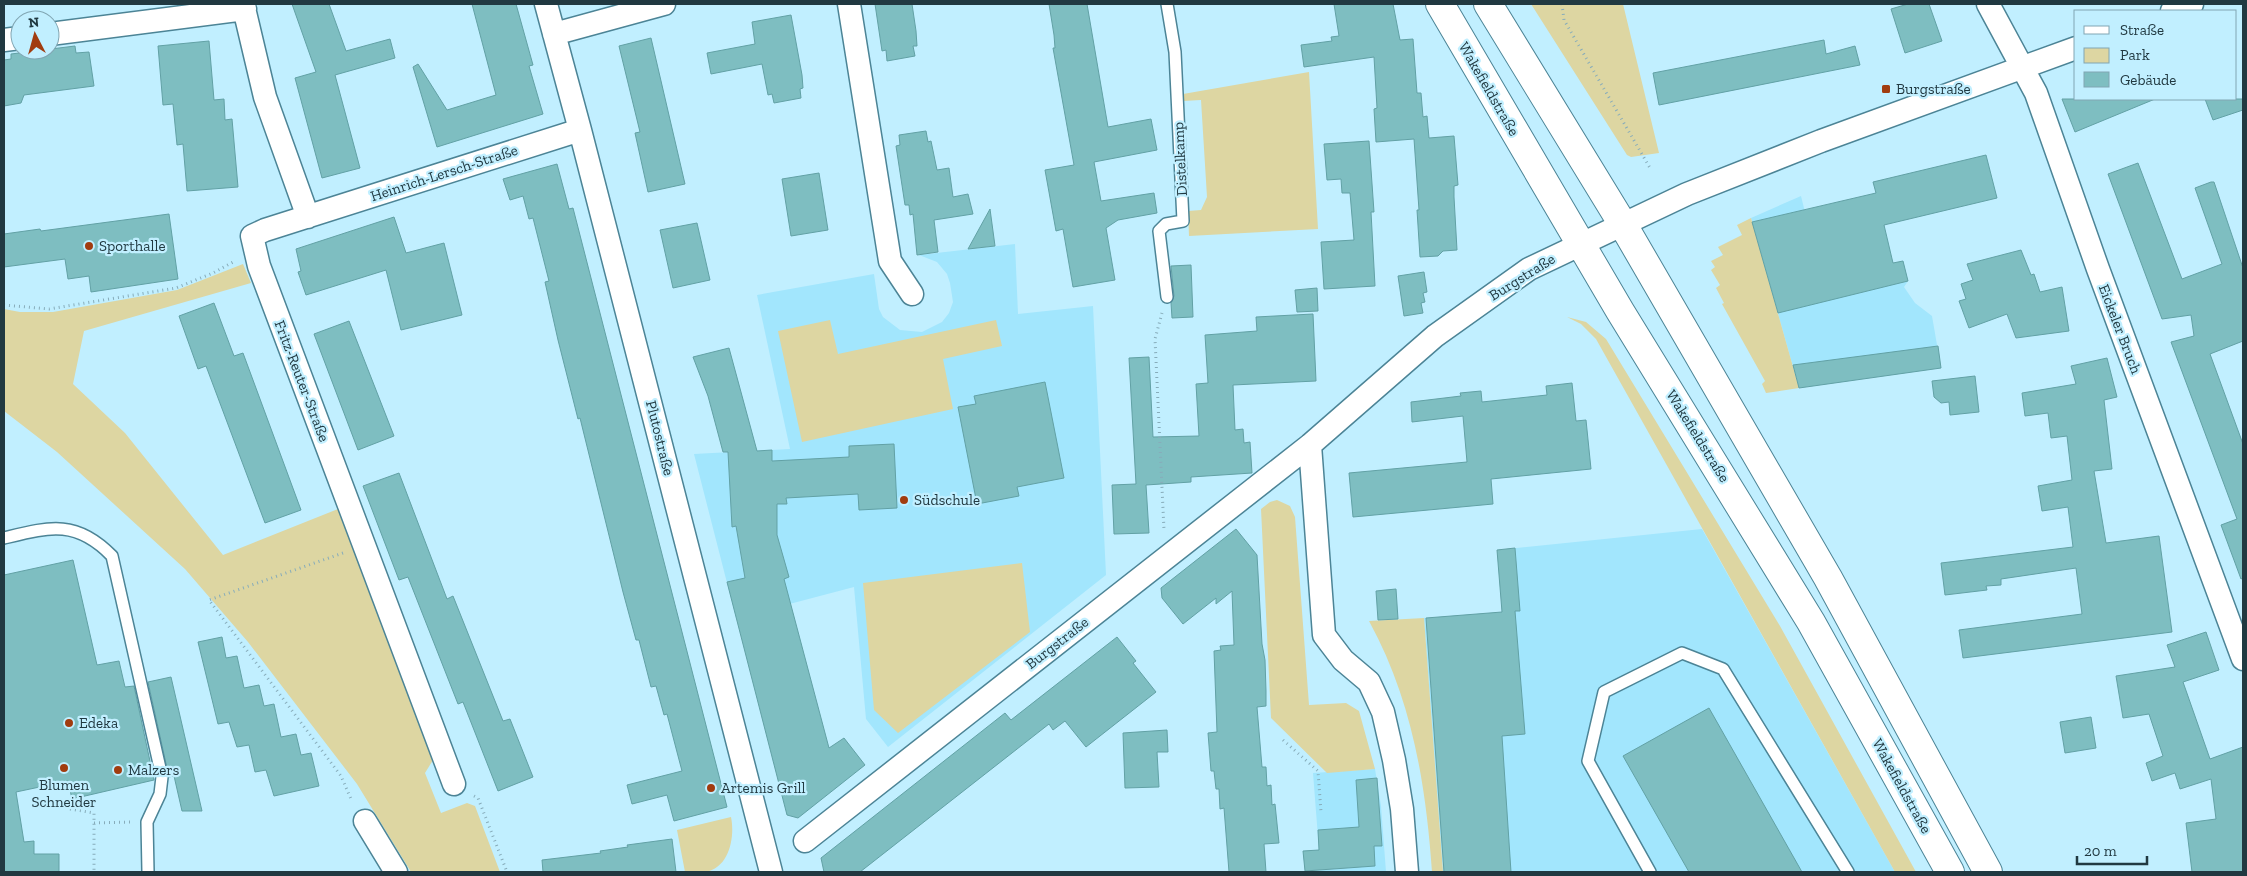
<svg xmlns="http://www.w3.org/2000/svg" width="2247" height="876" viewBox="0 0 2247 876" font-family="'Zilla Slab',serif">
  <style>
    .built { fill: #a2e6fd }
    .green { fill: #ddd6a2 }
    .building { fill: #7ebec1; stroke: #62a1a5 }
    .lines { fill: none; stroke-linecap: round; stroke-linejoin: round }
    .service-casing { stroke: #4c8496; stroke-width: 14 }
    .minor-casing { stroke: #4c8496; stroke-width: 25 }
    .secondary-casing { stroke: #4c8496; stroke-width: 30 }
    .path { stroke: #87acba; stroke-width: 3; stroke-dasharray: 1 4; stroke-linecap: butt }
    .service { stroke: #fff; stroke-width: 11 }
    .minor { stroke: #fff; stroke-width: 22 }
    .secondary { stroke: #fff; stroke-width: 28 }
    .poi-dot { fill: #a13c0f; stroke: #c1efff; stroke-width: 2 }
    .labels { text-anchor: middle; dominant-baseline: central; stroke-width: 4.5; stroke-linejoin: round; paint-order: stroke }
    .street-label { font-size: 15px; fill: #213941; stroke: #c1efff }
    .poi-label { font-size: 15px; fill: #213941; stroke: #c1efff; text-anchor: start }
  </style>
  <rect width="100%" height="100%" fill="#c1efff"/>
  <path class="built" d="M1801,196l21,85 81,-20 5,20 -4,6 11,16 17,13 9,52 -142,20 -48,-170z
    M1015,244l3,70 75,-8 13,269 -218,172 -22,-28 -12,-132 -118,31 -42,-164 96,-5 -33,-154 117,-21 5,35 4,8 17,13 22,2 20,-10 7,-9 4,-11 -3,-19 -3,-9 -10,-12 -18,-7z
    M1702,529l193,343h-452l-19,-254 78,-6 -5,-62z
    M1375,769l6,37 5,66h-81l-2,-21 16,-1 -6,-77z"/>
  <path class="green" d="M1531,4h92l36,149 -28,4 -4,-2z
    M1309,72l9,157 -129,7 -1,-25 13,-1 6,-13 -6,-97 -18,1v-7z
    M1751,218l48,170 -33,5 -4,-9 3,-3 -43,-77 2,-1 -8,-15 4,-3 -9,-15 4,-3 -4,-6 12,-6 -5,-8 24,-12 -5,-10z
    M243,264l8,19 -167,48 -11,53 52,49 98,122 115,-46 95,246v5l-8,13 16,40 26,-10 8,3 25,66h-89l-54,-88 -109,-142 -63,-73 -128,-117 -53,-41v-102l16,3h33l124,-22z
    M1567,317l19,5 20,17 174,287 136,246h-21l-299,-533 -15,-15z
    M830,320l8,34 158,-34 6,26 -59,13 10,50 -151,33 -24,-111z
    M1277,500l13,6 5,11 14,188 37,-2 13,8 16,58 -48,4 -56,-55 -10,-209 9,-7z
    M1022,563l8,69 -132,101 -24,-23 -11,-127z
    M1424,618l19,254h-11c-6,-87 -20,-173 -63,-251z
    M731,817c4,19 -1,51 -26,55 -6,1 -14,0 -20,0l-8,-42z"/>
  <path class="building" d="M292,4h37l17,47 44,-12 5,19 -60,17 25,93 -38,10 -27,-100 21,-6z
    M472,4h44l17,61 -4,1 14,48 -106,33 -24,-80 5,-3 29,46 49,-15z
    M875,4h37l4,27 1,15h-4l2,10 -28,5 -1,-11 -4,1z
    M1049,4h38l21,123 43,-8 6,31 -63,12 7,39 53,-8 3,20 -39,7 -12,8 9,52 -42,7 -10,-58 -7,2 -11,-61 29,-5 -21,-117h2l-1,-13z
    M1334,4h59l7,36 13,-1 4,54h4l2,24 4,-1 2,22 25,-2 4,49 -4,1v11l3,53 -14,1 -5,5 -18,1 -3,-47h2l-5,-71 -38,3 -2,-33 3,-1 -3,-51 -70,10 -3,-22 31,-4 -1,-4 8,-1z
    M1908,4h21l13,37 -37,12 -14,-44z
    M791,15l11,60 1,13 -3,1 1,9 -27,5 -2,-9 -4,1 -6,-31 -51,10 -4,-21 48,-9 -3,-22z
    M651,38l34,146 -37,8 -13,-59 5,-1 -21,-86z
    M1824,40l2,14 29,-8 5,19 -201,40 -6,-32z
    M209,41l5,59 10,-1 1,21 7,-1 6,68 -51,4 -4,-47 -6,1 -4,-41 -10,1 -5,-59z
    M75,46l1,7 13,-1 5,34 -70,9 -3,8 -17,3v-46l7,-1v-5z
    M2062,99h93l-80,33z
    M2205,99h38v11l-30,10z
    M926,131l2,11 3,-1 6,29 12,-2 4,29 15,-3 5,20 -39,6 4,32 -21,3 -4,-41 -3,1 -1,-10h-4l-9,-59 4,-1 -1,-10z
    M1369,141l5,71h-3l4,74 -51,3 -3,-47 33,-2 -4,-47h-8l-1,-14 -14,1 -3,-36z
    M1986,155l11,43 -113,27 9,38 10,-2 5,20 -130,32 -26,-91 124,-29 -3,-11z
    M2138,163l44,116 40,-15 -27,-76 16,-6h3l29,86v73l-33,13 33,90v134l-2,1 -20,-54 16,-6 -66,-177 23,-6 -3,-21 -29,4 -54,-145z
    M557,164l12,45 4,-1 154,599 -53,14 -7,-26 -35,9 -5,-19 55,-14 -15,-57 -3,1 -8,-29 -5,1 -12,-47h-3l-13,-48 -43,-174 -2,1 -20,-79 -13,-58 4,-1 -16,-63 -4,1 -6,-23 -13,4 -7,-21z
    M819,173l9,57 -37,6 -9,-57z
    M990,209l5,37 -27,3z
    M169,214l9,65 -87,13 -2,-16 -21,3 -3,-20 -61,8v-33l36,-5 1,2z
    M394,217l12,36 38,-10 18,72 -61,15 -15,-60 -80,25 -8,-23 3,-1 -5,-22z
    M697,223l13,57 -37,8 -13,-58z
    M2021,250l10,25 3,-1 6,18 22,-5 7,44 -53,7 -9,-24 -38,14 -10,-27 7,-2 -5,-15 12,-4 -6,-16z
    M1191,265l2,52 -21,1 -1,-15 3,-7 -3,-30z
    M1424,272l3,20 -4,1 2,9 -4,1 2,10 -19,3 -6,-40z
    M1317,288l1,23 -21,1 -2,-22z
    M214,303l20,53 9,-3 58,157 -36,13 -59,-157 -8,3 -19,-53z
    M1313,314l3,67 -83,4 2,45 8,-1 1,14 6,-1 2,31 -61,4v5l-45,3 3,48 -35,1 -2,-49 24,-1 -7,-126 20,-1 4,80 46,-1 -3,-52 12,-1 -3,-48 52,-4 -1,-14z
    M349,321l45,115 -36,14 -44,-116z
    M1938,346l3,22 -142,20 -6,-23z
    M729,348l28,103 15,-1v11l77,-4v-11l45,-2 3,64 -38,2 -1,-16 -72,4 1,6h-10v31l12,42 -5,2 45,169 15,-10 21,27 -67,53 -11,-3 -60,-233 18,-4 -9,-52 -4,1 -4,-75h-5l-15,-56 -15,-39z
    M2107,358l10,39 -13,3 8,69 -18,2 12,72 53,-7 13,96 -209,26 -4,-28 123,-16 -6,-46 -75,11v6l-15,1 1,4 -42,5 -4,-32 132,-16 -5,-40 -26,4 -4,-25 34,-6 -5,-44 -16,2 -3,-25 -23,3 -3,-23 54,-9 -5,-18z
    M1975,376l4,36 -29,3 -1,-13 -8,1 -7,-6 -2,-16z
    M1045,382l19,96 -47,9 2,9 -42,8 -19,-97 18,-3 -2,-8z
    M1572,383l4,38 10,-1 5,49 -100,10 2,25 -140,13 -4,-44 118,-11 -4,-46 -51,6 -1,-20 50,-6 -1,-3 21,-2 1,11 65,-7 -1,-9z
    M399,473l48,126 6,-3 50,125 7,-2 23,58 -35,14 -35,-89 -5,2 -50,-127 -9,3 -36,-94z
    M1236,529l21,26 5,89 3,16 1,31v15l-9,1 5,60h4l1,19 4,-1 1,20 3,-1 4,39 -15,1 2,28h-37l-5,-64 -4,1 -1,-20h-3l-2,-18h-3l-3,-38 9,-1 -3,-81 7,-1 -1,-4 14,-1 -2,-54 -16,13v-6l-33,26 -21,-26 -1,-10z
    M1515,548l5,63h-5l10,123 -23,2 9,136h-67l-18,-254 76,-6 -5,-62z
    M73,560l24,105 22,-4 6,26 9,-1 20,94 -82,19 -4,-18 -52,11 8,50 10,-1v13h25v18h-55v-297z
    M1396,589l2,30 -20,1 -2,-29z
    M2206,632l13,38 -36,12 27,77 33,-12v125h-51l-6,-49 30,-4 -5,-40 -31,10 -5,-16 -23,8 -6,-18 17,-7 -14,-42 -26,4 -7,-42 59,-9 -8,-22z
    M222,637l4,21 11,-2 7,32 15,-3 5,21 10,-2 7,33 15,-3 5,21 10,-2 8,33 -45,10 -8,-26 -11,2 -6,-27 -12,2 -8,-25 -11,2 -20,-82z
    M1117,637l19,24 -3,2 23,29 -70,55 -21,-26 -12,9 -4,-6 -189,148h-36l-3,-14 184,-145 6,7z
    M171,677l31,134h-20l-8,-35 -5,1 -21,-95z
    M1709,708l93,164h-113l-66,-116z
    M2091,717l5,31 -31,5 -5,-31z
    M1167,730l1,22h-11l2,35 -34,1 -2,-55z
    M1377,778l5,68h-8l1,20 -70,5 -2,-20 16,-1 -1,-20 41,-3 -3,-47z
    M672,839l4,33h-133l-1,-12 59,-7 -1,-2 28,-4 -1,-2z"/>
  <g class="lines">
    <g class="service-casing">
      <path id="service" d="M1167,297l-8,-66 7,-7 17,-3 -8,-169 -8,-48
        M4,538c45,-11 72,-19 108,18l50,221 -2,17 -13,28 1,50
        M1650,872l-62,-111 16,-69 78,-39 41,16 125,203"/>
    </g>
    <g class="minor-casing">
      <path id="minor" d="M243,4l22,93 43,120
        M546,4l34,126 191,742
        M849,4l41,257 22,33
        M1988,4l48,89 62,176 145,390
        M2172,11l20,-7
        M50,34l195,-25
        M554,34l110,-30
        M4,40l16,-2
        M1310,445l14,190 19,25 26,22 14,30 11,48 8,49 5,63
        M454,784l-195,-518 -7,-30 13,-6 315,-100
        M365,821l31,51
        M805,841l505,-396 125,-109 94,-67 158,-75 134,-53 255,-93"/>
    </g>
    <g class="secondary-casing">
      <path id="secondary" d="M1440,4l180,307 191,311 139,250
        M1488,4l134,219 206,355 160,294"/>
    </g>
    <path class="path" d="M1562,4l2,16 86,148
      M4,305l45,4 127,-21 37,-15 22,-12
      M1162,313l-7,26 9,191
      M343,553l-134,47 132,176 10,23
      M1283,740l35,31 3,41
      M474,796l4,2 29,74
      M70,809l24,4v59
      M94,823l37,-1"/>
    <use href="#service" class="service"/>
    <use href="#minor" class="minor"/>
    <use href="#secondary" class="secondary"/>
  </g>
  <g class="poi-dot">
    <rect x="1881" y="84" width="10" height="10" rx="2.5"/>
    <circle cx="89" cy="246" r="5"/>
    <circle cx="904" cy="500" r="5"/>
    <circle cx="69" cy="723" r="5"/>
    <circle cx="64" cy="768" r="5"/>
    <circle cx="118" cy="770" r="5"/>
    <circle cx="711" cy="788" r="5"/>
  </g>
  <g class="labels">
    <g class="street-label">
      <text transform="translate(1489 89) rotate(60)">Wakefieldstraße</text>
      <text transform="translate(1180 159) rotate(-93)">Distelkamp</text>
      <text transform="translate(444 173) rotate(-18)">Heinrich-Lersch-Straße</text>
      <text transform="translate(1522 277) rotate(-32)">Burgstraße</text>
      <text transform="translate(2120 329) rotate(69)">Eickeler Bruch</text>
      <text transform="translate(302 381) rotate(69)">Fritz-Reuter-Straße</text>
      <text transform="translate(1698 436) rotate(58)">Wakefieldstraße</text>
      <text transform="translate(660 438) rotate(76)">Plutostraße</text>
      <text transform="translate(1057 643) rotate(-38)">Burgstraße</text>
      <text transform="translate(1902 786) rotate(61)">Wakefieldstraße</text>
    </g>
    <g class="poi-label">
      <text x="1896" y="89">Burgstraße</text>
      <text x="99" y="246">Sporthalle</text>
      <text x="914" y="500">Südschule</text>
      <text x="79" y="723">Edeka</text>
      <text x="128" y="770">Malzers</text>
      <text x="64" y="785" text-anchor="middle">Blumen<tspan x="64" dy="17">Schneider</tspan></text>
      <text x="721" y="788">Artemis Grill</text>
    </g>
  </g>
  <rect width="2247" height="876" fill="none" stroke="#213941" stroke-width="10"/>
  <rect x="2074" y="10" width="162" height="90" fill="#c1efff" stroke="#81a6b3"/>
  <rect x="2084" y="26" width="25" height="8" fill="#ffffff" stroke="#81a6b3"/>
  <text x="2120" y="35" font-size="15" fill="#213941">Straße</text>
  <rect x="2084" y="48" width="25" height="15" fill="#ddd6a2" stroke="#81a6b3"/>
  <text x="2120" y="60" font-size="15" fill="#213941">Park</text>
  <rect x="2084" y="72" width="25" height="15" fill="#7ebec1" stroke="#81a6b3"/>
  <text x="2120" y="85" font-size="15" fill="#213941">Gebäude</text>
  <g transform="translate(35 35) rotate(354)"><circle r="24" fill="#c1efff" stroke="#81a6b3"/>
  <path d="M0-4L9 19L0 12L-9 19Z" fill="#a13c0f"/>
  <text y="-8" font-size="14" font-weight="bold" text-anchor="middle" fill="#213941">N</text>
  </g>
  <path d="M2077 856v8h70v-8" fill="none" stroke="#213941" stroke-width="2.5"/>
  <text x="2084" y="856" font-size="15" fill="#213941" stroke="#c1efff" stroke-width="4" paint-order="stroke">20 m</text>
</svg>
